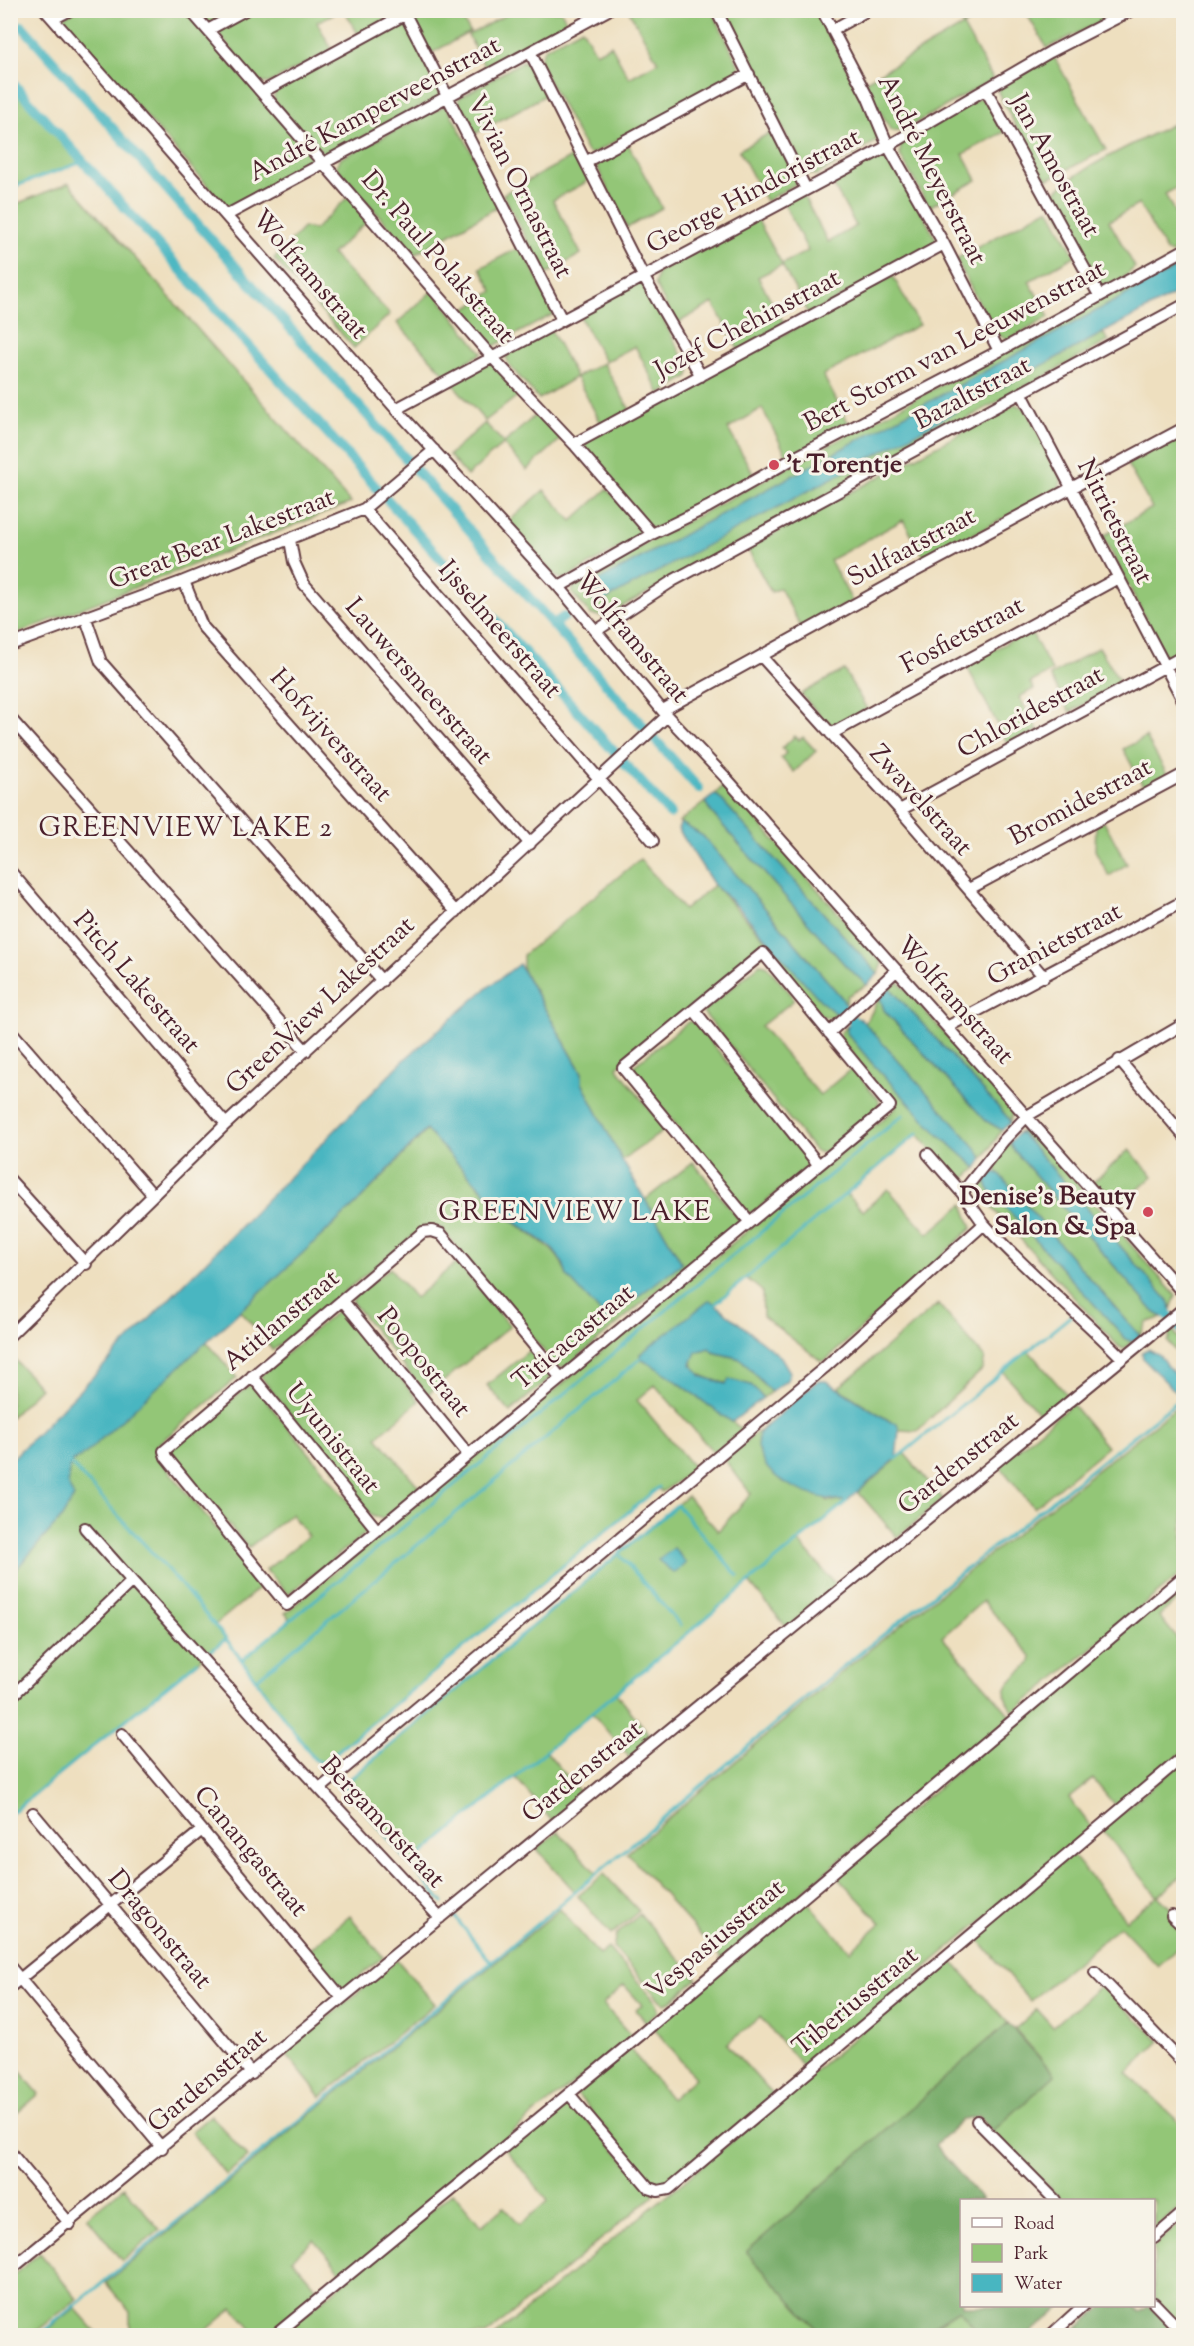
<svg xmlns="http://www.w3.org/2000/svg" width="1194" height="2346" viewBox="0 0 1194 2346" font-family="'Sorts Mill Goudy',serif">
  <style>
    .green { fill: #93c677; stroke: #6e7251; stroke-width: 1.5 }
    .forest { fill: #76ab68; stroke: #60654a; stroke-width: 1.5 }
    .water { fill: #48b6c1; stroke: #496a76; stroke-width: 1.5 }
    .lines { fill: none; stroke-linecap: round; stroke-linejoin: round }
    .stream { stroke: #48b6c1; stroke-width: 3 }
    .canal { stroke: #48b6c1; stroke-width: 10 }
    .minor-casing { stroke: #633c41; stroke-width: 14 }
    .minor { stroke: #fff; stroke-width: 10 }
    .poi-dot { fill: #d1495b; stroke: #f7f3e8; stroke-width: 2 }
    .labels { text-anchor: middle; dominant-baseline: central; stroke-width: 6; stroke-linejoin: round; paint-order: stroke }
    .street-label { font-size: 26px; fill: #4a1f2b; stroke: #f7f3e8 }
    .poi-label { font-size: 26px; font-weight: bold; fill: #4a1f2b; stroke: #f7f3e8; text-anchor: start }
    .neighbourhood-label { font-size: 27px; letter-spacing: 1.5px; fill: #4a1f2b; stroke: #f7f3e8 }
  </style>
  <rect width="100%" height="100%" fill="#f7f3e8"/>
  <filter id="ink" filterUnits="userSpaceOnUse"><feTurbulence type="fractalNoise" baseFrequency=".0167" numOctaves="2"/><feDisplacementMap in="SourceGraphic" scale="12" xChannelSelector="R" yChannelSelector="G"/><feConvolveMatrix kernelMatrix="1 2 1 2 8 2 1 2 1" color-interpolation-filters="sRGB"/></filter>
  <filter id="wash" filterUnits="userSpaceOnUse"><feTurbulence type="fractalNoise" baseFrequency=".008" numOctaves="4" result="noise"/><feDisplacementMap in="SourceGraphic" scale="24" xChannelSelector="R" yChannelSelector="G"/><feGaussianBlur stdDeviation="1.35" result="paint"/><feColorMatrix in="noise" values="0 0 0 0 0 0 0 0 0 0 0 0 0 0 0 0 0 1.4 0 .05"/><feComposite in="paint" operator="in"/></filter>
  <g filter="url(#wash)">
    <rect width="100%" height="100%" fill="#eedfbf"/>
    <path class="green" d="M712,10l29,60 -1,4 -148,80 -5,-2 -48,-90 5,-13 38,-21 14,25 15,-8 18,33 29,-16 -29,-51z
      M74,11h112l125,145 -7,12 -67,37 -7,2 -7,-4 -161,-181 -1,-3z
      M193,11h46l-26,14 -10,-4z
      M251,11h88l-22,11 15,28 -63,33h-11l-39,-49 6,-10z
      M345,11h51l-3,5 -35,18z
      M420,11h38l12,21 -40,22 -17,-33z
      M513,11h48l8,15 -82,45 -19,-36z
      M721,11h96l63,120 -3,10 -60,34 -10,-1z
      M957,11h33l-27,15 30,53 -86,49 -13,3 -4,-2 -26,-47 99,-56z
      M1025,11h98l-76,37z
      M402,21l4,2 38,71 -112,60h-8l-49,-52 -1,-6 6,-11z
      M1052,53l54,97 -58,29 -10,-10 -40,-77 1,-5z
      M523,61l9,7 14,27 -73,40 -15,-28 1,-9z
      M11,80l74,81 -66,24 -8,-10z
      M987,95l21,35 -45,24 14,26 -48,27 -29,-52 1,-13 41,-25z
      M446,105l55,100 -87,50 -78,-88 5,-9z
      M1183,119v65l-18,10 18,34v20l-11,5 -6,-2 -27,-47 -30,17 26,46c-9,9 -22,22 -35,21l-49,-89c9,-24 106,-66 132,-80z
      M775,130l24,52 -33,19 -27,-51z
      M628,144l34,64 -35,20 -30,-61 6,-11z
      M888,151l48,88 -2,6 -125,70 -27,-50 -24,12 27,48 -46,26 -26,-48 -37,21 -21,-40 3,-12 98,-55 26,47 26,-13 -24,-48 18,-10 26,49 28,-16 -26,-47z
      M577,154l13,22 -5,7 -32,17 28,54 -36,21 -42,-81z
      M69,183l282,320 -340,133v-430z
      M349,196l21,23 -38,35 58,60 -36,34 -80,-89 30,-32 10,3z
      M1049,208l26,48 -46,25 20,36 -40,23 -14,-6 -39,-75z
      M522,246l32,68 -62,33 -30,-35 31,-21 -13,-23z
      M1183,255v9l-594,323 134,-52 380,-202 6,8 -504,275 -14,-1 -19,-22 4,-12z
      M893,276l26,49 -96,50 26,49 -61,34 -26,-50 -34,21 26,46 -90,51 -13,2 -66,-76v-11z
      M640,282l5,2 45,87 -1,5 -29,18 -25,-48 -30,16 -27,-49z
      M433,290l49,63 -37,21 -48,-51z
      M550,328l26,49 27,-14 27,47 -28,15 -26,-48 -37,22 -30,-34 -3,-9z
      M488,360l35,32 -38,29 -34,-39z
      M1015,404l11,5 36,69 -3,10 -133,72 -23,-40 -73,40 22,41 -50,28 -22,-41 -9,4 -24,-44z
      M539,412l23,26 -35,32 -24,-26 -36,32 -18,-21 36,-32 19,20z
      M1170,441l8,1 6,7v176l-7,4 6,12v10l-12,6 -7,-3 -61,-118 49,-28 -25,-44z
      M607,489l31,34 2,5 -2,9 -73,42 -9,-2 -48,-55 36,-32 28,31z
      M1030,630l22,41 -22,12 4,6 -15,8 19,33 -29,16 -43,-81z
      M1099,647l22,37 -51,28 -20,-36z
      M844,670l23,39 -32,17 -7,-1 -27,-31z
      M795,736l4,4 4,-3 13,14 -22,21 -13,-14 5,-5 -4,-5z
      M1146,737l22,39 -23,13 -22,-40z
      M723,786l5,1 154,176 -4,11 -160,-178 -4,-1z
      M705,802l6,10 135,154 21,19 -20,11 -1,10 -4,-8 -139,-162 -24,-14z
      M1104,821l23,43 -18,12 -14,-26 1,-25z
      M640,859l44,51 30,-25 122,129 -4,4 -10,-2 -58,-69 -147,120 48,63 -43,30 -40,-77v-10l-59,-103v-15z
      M760,964l6,1 26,30 1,6 -32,25 59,69 32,-27 27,32 -1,10 -55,43 -8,-2 -112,-139z
      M899,982l114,129 -3,12 -2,-5 -118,-130z
      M880,997l4,13 102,111 16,9 -19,29 -119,-136c9,-8 9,-17 16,-26z
      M693,1021l114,135 2,6 -2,5 -52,44 -5,2 -7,-5 -110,-137 2,-6 53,-43z
      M847,1026v7l24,29 67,71 39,35 -15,12h-6l-38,-46 -71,60 16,17 25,-22 40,45 35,-30 9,24 -147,133h-4l-58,-45 -1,-25 -16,-13 -32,27 -4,-4 -70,53v5l20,10 83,61 -29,23 -59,-68 -18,15 58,69 -33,23 -4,-4 -335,275 -8,-3 -73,-100 49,-40 -6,-7 611,-505 -56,-70v-5z
      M427,1130c27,29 54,60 83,88 21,21 48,26 57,58l115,-13 -37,-63 48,-38 47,59 -174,146h-9l-116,-139 -16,-2 -152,124 -33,-40 118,-108z
      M1025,1130l7,2 144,164 -5,13 -1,-6 -148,-169 -4,-1z
      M1010,1142l2,6 142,164 8,5c-19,9 -12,-1 -22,19l-142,-163 -4,-8 7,-15z
      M1129,1150l24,26 -37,34 -24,-27z
      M985,1178l3,10 138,151 6,3 -9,7 -5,-3 -132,-145 -6,-11 -1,-10z
      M457,1262l53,64 -83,69 -75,-93 2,-5 36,-29 25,30z
      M938,1304l47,54 -3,12 -65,61 -18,-1 -2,-7 -6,-1 -53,-34z
      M338,1310l9,3 72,88 -42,36 43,51 -37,31 -11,-3 -112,-140z
      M1171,1328l12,16v17l-16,-20 3,-4 -3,-4z
      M206,1341l31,37 -81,68 -1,8 108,131 -48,40 11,14 -215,175v-239l51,-58 8,-54 15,-9z
      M709,1348l4,4 28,7 30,33 -8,6 -12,-13c-21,-1 -42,-2 -58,-16l-1,-11 4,-6z
      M530,1350l20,28 -40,34 -23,-27z
      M1028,1350l39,45 -25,22 -39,-45z
      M11,1355l29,33 -29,29h-1z
      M250,1385l4,1 112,136 2,6 -2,5 -78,61 -22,-24 42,-34 -17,-22 -43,34 -77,-94 -1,-4z
      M1183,1402v170l-169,140c-21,-25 0,-32 16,-49l1,-7 -48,-55 -41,36 69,79 -289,243 -95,-106 218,-184z
      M1072,1404l35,43 -73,61 -35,-43z
      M768,1424l-9,9 69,68h19l-49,40 39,45 -50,42 -38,-46 -133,111 37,46 -23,19 -38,-45 -46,38 37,45 -31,25 -37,-44 -106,87 -66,-79 344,-289 31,35 33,-37 -27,-35z
      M904,1453l39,46 -46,38 -39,-45z
      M1183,1581v14l-24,21 24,30v106l-66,56 -24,-29 -24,19 23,30 -287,241 -45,-52 -33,27 47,52 -105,89 -14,3 -78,-94 52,-46 42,51 24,-21 -42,-51 152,-128 45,52 31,-28 -46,-49z
      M1183,1761v114l-25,21 25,24v23l-25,23 -38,-40 -90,75 -55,-66 97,-81 54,66 31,-24 -55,-67z
      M558,1831l39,43 -22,18 -38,-43z
      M604,1874l35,37 -28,24 -33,-39z
      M560,1909l39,46 9,-7 49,55 1,9 -12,10 -10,-12 6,-5 -18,-20 -21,19 29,33 -100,79 -187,160 -31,-36 -22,19 29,34 -51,42h-14l-23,-27 -32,27h-71v-23l-24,-29z
      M640,1914l57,65 -27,23 -5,2 -5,-4 -47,-53 3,-12z
      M350,1916l33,41 -38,32 -5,-2 -32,-36z
      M949,1958l59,65 -262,229 77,83h-43l-11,-4 -5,1 -1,4h-269l189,-154z
      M397,1960l38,44 -114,93 -36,-44z
      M1101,1985l59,56 -33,32 56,53v78l-29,26v-30h-92l-70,-68 63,-57 -40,-46 22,-20 16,18z
      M19,2070l20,24 -28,24v-41z
      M568,2100l86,92 -1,4 -167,139 -207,1 174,-144 28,34 23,-19 16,17 28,-23 -43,-52z
      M211,2115l36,42 -21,18 -35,-43z
      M124,2187l36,43 -38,31 -35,-44z
      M1183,2220v108l-29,-30v-51z
      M40,2253l37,46 -45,36h-21v-58z
      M75,2308l24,27h-58z
      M959,2310l22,25 -62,1z"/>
    <path class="forest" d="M1008,2023l47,52 -63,57 -13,-16 -16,3 -28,26 47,55h-20v106h100l-34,29h-47l-22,-25 -40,25h-96l-77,-83z
      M1103,2306h31l6,6 9,-6 30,29 -110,1z"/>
    <path class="water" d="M1183,264v26l-582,312h-7l-6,-8 1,-7 7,-5z
      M714,795l4,1 160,178 -11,11 -21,-19 -135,-154 -6,-10z
      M681,823l22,13 139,162 4,8 -10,8 -14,-12 -83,-94 -25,-23 -36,-56z
      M519,964l63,109v10l40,77 60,103 -75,57 -40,-44 -4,-13 -12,-16 -39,-27 -86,-90 -68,72 -273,252 -15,9 -2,22 6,12 -12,20 -51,58v-115l394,-401 77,-67z
      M890,988l118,130 2,5 -8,7 -16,-9 -102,-111 -4,-13z
      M856,1018l5,1 115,129 7,11 -6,9 -40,-35 -66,-71 -24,-29v-7z
      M1018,1133l4,1 148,169 1,6 -9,8 -8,-5 -142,-164 -2,-6z
      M991,1172l7,1 142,163 -8,6 -6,-3 -138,-151 -3,-10z
      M710,1300l71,57 9,15 -3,8 -16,12 -30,-33 -28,-7 -4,-4 -13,4 -5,12 10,12 25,8 3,-5 22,6 12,13 -31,24c-31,-20 -58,-47 -92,-63v-5z
      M1148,1349l10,5 25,31v14l-40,-40 -1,-7z
      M817,1381h9l65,41 6,1 2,7 -3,29 -49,42c-23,0 -59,-12 -76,-29 -7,-7 -11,-16 -14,-25l2,-14z
      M674,1548l12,15 -12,10 -16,-13z"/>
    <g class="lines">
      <path class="stream" d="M10,188l75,-27
        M714,1305l204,-172
        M896,1459l177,-145
        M70,1463l107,117 49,59 89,121 8,3 336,-276
        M619,1554l61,71
        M211,1651l15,-12
        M242,1660l661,-545
        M257,1679l383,-320
        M10,1814l187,-152
        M410,1864l437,-363
        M443,1903l-100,-118 334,-280 61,71
        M455,1917l36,45
        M38,2336l454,-374 343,-289 349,-277"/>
      <path class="canal" d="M22,26l677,763
        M10,80l660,734
        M552,625l12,-8
        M833,998l29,33
        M1158,1304l26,28"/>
    </g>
  </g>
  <g filter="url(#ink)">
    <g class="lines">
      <g class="minor-casing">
        <path id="minor" d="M45,10l351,399 163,178 108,129 59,62 458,516
          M190,10l301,346 83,88 78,90
          M403,10l159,310
          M716,10l90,179
          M822,10l46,88 20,48 56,98 55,107
          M53,19l17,-9
          M208,30l37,-20
          M832,30l36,-20
          M530,52l113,224 58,100
          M986,90l113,205
          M262,92l151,-82
          M587,161l162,-87
          M227,215l381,-205
          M1022,394l162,308
          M396,409l492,-263 162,-94 82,-42
          M574,444l370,-200
          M364,509l289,332
          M290,540l4,22 10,22 226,260
          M184,581l18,45 254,286
          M559,587l93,-53 56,-27 90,-51 201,-105 185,-101
          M85,616l16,46 281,319
          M596,631l78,-51 510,-275
          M10,645l174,-64 180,-72 70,-59
          M761,656l139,154 144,167
          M663,710l243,-134 278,-148
          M10,718l296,333
          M831,734l287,-156
          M900,810l284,-154
          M10,871l216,253
          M969,889l215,-115
          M694,1010l124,154
          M947,1027l237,-126
          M10,1030l143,165
          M829,1033l68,-63
          M1119,1060l65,76
          M928,1154l34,39
          M10,1180l76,84
          M984,1224c43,48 93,88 138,134
          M343,1301l125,153
          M10,1335l216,-211 441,-408
          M252,1376l125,154
          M561,1378l-120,-144 -9,-3 -9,1 -259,219 2,6 121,148 603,-499 -127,-153 -140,115 126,153
          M85,1528l47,53
          M10,1698l122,-117 159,177 149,160
          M122,1734l220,264
          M321,1788l503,-420 160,-144 -22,-31 42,-53 23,-24 157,-92
          M33,1813l219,261
          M1172,1916l12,11
          M10,1967l152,181
          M1095,1972l89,92
          M10,1987l192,-157
          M569,2094l80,94 9,3 11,-2 515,-433
          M977,2121l78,79
          M10,2152l60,72
          M1154,2238l30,-26
          M10,2270l1174,-962
          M1154,2303l30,31
          M274,2336l364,-299 546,-461
          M1050,2336l33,-30"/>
      </g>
      <use href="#minor" class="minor"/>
    </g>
  </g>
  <g class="poi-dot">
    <circle cx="774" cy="465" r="6"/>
    <circle cx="1148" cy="1212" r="6"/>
  </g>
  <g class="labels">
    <g class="street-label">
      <text transform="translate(375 110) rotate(-28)">André Kamperveenstraat</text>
      <text transform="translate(1054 166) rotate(61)">Jan Amostraat</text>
      <text transform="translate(931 170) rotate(63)">André Meyerstraat</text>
      <text transform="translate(519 187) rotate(63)">Vivian Ornastraat</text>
      <text transform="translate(754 192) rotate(-28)">George Hindoristraat</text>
      <text transform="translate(437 258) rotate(49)">Dr. Paul Polakstraat</text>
      <text transform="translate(309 275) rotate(49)">Wolframstraat</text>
      <text transform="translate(748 325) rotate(-28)">Jozef Chehinstraat</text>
      <text transform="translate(955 347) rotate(-28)">Bert Storm van Leeuwenstraat</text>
      <text transform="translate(973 394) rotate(-28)">Bazaltstraat</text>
      <text transform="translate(1114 522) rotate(63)">Nitrietstraat</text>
      <text transform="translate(222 540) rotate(-21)">Great Bear Lakestraat</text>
      <text transform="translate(912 548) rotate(-28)">Sulfaatstraat</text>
      <text transform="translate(499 630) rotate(49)">Ijsselmeerstraat</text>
      <text transform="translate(963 636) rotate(-28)">Fosfietstraat</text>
      <text transform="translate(631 638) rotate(50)">Wolframstraat</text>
      <text transform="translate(418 682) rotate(49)">Lauwersmeerstraat</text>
      <text transform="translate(1031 713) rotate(-29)">Chloridestraat</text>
      <text transform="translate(330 736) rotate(48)">Hofvijverstraat</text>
      <text transform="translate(920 801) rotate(48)">Zwavelstraat</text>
      <text transform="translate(1081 803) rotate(-28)">Bromidestraat</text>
      <text transform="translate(1055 945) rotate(-28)">Granietstraat</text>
      <text transform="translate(136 983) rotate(49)">Pitch Lakestraat</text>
      <text transform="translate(954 1001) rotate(48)">Wolframstraat</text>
      <text transform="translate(321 1006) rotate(-43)">GreenView Lakestraat</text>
      <text transform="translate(282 1321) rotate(-40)">Atitlanstraat</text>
      <text transform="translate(574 1338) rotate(-40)">Titicacastraat</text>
      <text transform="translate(423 1363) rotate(51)">Poopostraat</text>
      <text transform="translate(332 1439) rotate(51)">Uyunistraat</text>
      <text transform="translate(959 1464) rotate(-39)">Gardenstraat</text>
      <text transform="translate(583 1772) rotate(-39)">Gardenstraat</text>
      <text transform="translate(382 1823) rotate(47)">Bergamotstraat</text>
      <text transform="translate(250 1852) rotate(50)">Canangastraat</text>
      <text transform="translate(159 1930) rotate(50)">Dragonstraat</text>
      <text transform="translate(716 1940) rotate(-40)">Vespasiusstraat</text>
      <text transform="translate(856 2002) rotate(-40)">Tiberiusstraat</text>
      <text transform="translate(208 2081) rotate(-40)">Gardenstraat</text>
    </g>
    <g class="poi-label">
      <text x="786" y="465">'t Torentje</text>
      <text x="1136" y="1197" text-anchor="end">Denise's Beauty<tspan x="1136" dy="30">Salon &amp; Spa</tspan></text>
    </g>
    <g class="neighbourhood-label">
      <text x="186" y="829">GREENVIEW LAKE 2</text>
      <text x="575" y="1213">GREENVIEW LAKE</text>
    </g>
  </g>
  <rect width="1194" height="2346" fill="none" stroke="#f7f3e8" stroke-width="36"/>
  <rect x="960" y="2199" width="195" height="108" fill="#f7f3e8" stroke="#b29e9c" stroke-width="1.5"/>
  <rect x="972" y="2218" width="30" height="9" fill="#ffffff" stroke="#b29e9c" stroke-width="1.5"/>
  <text x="1014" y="2229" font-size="18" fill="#4a1f2b">Road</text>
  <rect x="972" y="2244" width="30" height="18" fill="#93c677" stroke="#b29e9c" stroke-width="1.5"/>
  <text x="1014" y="2259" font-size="18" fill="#4a1f2b">Park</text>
  <rect x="972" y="2274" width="30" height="18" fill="#48b6c1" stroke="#b29e9c" stroke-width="1.5"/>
  <text x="1014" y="2289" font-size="18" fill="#4a1f2b">Water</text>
</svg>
